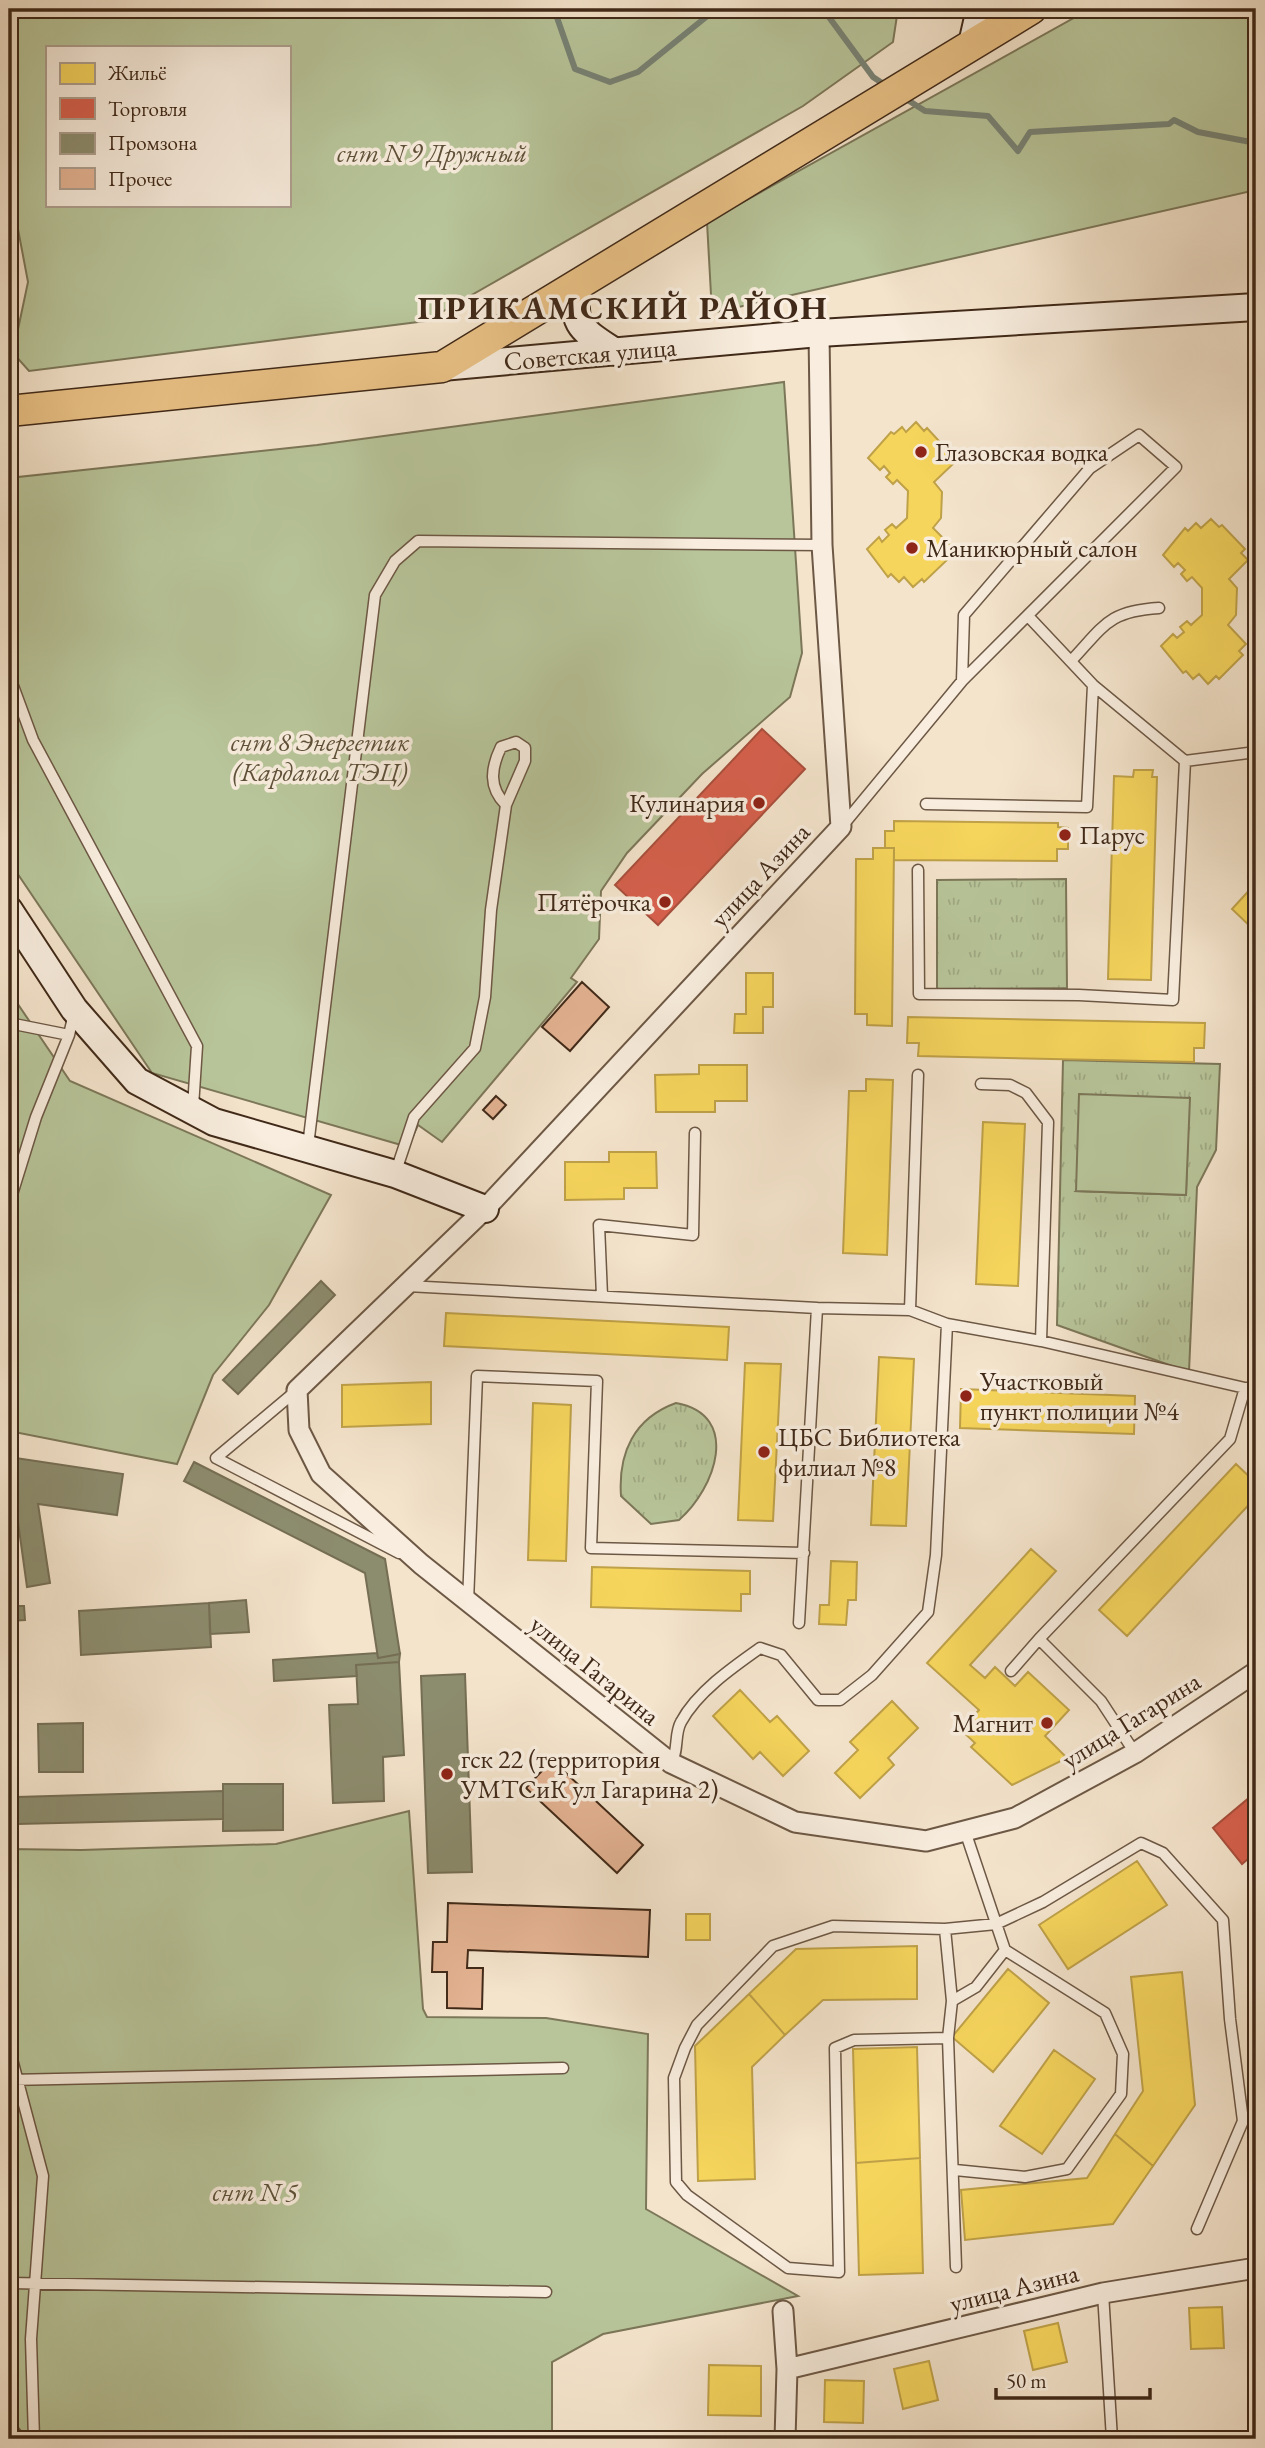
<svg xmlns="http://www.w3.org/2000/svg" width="1265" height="2448" viewBox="0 0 1265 2448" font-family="'EB Garamond',serif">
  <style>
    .grass { fill: url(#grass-tufts); stroke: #7c7759; stroke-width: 2; fill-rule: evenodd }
    .garden { fill: #b8c59a; stroke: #7c7759; stroke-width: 2; fill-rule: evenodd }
    .homes { fill: #f6d55c; stroke: #bfa148; stroke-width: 2 }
    .shops { fill: #d6604d; stroke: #a9503d; stroke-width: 2 }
    .industry { fill: #8c8c6e; stroke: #756e54; stroke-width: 2 }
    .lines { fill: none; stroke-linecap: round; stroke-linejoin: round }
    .stream { stroke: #778376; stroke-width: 6 }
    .building { fill: #e4b393; stroke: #402918; stroke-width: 2 }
    .lane-casing { stroke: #6d5845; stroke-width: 13 }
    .street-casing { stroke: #6d5845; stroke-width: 23 }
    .secondary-casing { stroke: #402918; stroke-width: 30 }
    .primary-casing { stroke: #402918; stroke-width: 33 }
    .lane { stroke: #f8edde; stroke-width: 10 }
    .street { stroke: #f8edde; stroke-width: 19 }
    .secondary { stroke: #f8edde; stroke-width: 26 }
    .primary { stroke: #eac286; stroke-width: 30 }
    .poi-dot { fill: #8f2418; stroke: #f8edde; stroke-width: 2.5 }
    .labels { text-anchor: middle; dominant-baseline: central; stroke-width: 7; stroke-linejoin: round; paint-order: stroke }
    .park-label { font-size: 26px; font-style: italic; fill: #5e5038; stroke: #f8edde }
    .street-label { font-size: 26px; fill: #402918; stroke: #f8edde }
    .poi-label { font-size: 26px; fill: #402918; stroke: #f8edde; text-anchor: start }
    .district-label { font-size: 33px; font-weight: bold; letter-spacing: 2px; fill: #402918; stroke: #f8edde }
  </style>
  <defs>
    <pattern id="grass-tufts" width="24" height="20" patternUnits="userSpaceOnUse" patternTransform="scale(1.75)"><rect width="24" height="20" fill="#b8c59a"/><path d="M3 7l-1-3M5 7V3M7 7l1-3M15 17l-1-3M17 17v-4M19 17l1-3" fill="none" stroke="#9fa984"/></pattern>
  </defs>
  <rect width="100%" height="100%" fill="#f4e4cc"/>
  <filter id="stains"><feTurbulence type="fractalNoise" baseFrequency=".00286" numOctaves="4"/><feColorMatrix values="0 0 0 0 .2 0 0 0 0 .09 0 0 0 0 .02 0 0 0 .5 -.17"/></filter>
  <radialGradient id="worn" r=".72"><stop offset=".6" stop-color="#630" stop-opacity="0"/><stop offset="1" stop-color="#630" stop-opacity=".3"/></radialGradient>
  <path class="grass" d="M1066,879l1,109 -130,1v-109z
    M1063,1060l157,4 -4,86 -19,37 -8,185 -132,-47zM1189,1098l-3,97 -110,-4z
    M676,1403c66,12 39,86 3,117l-28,4 -30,-28c-3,-43 13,-78 55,-93z"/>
  <path class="garden" d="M9,9h889l-5,33 -90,64 -377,215 -397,50 -16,-18 15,-71 -14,-74 3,-101 -8,-46zM289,47v158h-242v-158z
    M1090,9h166v181l-544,123 -5,-91z
    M784,382l18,271 -12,44 -88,77 -75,79 -26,38 -2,48 -28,39 6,4 -135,160 -24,-17 -10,22 -256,-74 -143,-212v-383l308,-33z
    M9,991l61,90 261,114 -62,110 -56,70 -36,89 -168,-33z
    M1079,1094l111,4 -4,97 -110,-4z
    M409,1811l14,198 4,8 119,1 102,16 -2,175 152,87 -195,38 -51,28v77h-543v-590l72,1 195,-6z"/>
  <path class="homes" d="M916,422l8,9 3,-3 23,25 -3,3 6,8 -19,18 8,10 -1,26 -8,10 19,19 -7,7 4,4 -25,24 -2,-3 -9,8 -9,-10 -5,5 -8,-8 -3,3 -21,-28 12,-12 3,5 7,-7 -4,-5 7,-6 4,4 11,-10 1,-27 -11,-11 -4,4 -7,-7 4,-4 -6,-7 -4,4 -12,-12 23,-26 3,2 8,-7 4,5z
    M1211,519l8,8 3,-2 23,24 -4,4 7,7 -19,19 8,9 -1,27 -8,10 18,19 -7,7 4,4 -24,24 -3,-3 -8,8 -9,-10 -6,5 -7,-8 -3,2 -22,-27 12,-12 4,4 7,-6 -4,-5 7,-6 4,4 11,-10v-27l-10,-11 -5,4 -6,-7 4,-4 -7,-7 -4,4 -11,-12 22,-27 3,3 8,-8 5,5z
    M1134,770h19l-1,7h5l-6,203 -43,-1 6,-203 19,1z
    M894,821l164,2v4l10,1v21h-11v12l-163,-1v-12h-9v-17h9z
    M873,848h21l-2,178 -25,-1v-11h-12l1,-155h17z
    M1256,869v63l-24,-23 23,-25 -7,-7z
    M746,973h27v34h-10v26h-29l1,-19h11z
    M908,1017l297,6 -1,25h-10v14l-276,-6 1,-13h-12z
    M699,1065h48v36h-32v11h-59l-1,-37 44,-1z
    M866,1079l27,1 -6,175 -44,-2 6,-162h17z
    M983,1122l42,2 -7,162 -42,-2z
    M609,1152h47l1,36h-33v11l-59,1v-38h44z
    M446,1313l283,14 -2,33 -283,-14z
    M879,1357l35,2 -8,167 -35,-1z
    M745,1363l36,1 -8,157 -35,-1z
    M431,1382v42l-89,3v-42z
    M961,1389l174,7 -1,38 -174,-6z
    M533,1403l38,2 -5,156 -38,-1z
    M1236,1464l20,19v14l-129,139 -28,-26z
    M1031,1549l25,22 -86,94 15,13 10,-11 20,19 13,-14 41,38 -24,26 22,22 -55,27 -41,-38 4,-4 -14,-13 18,-20 -52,-47z
    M831,1561l26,1 -1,38h-8l-2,25 -27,-1 1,-19h9z
    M592,1567l158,4v23h-9v17l-150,-4z
    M740,1690l30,32 7,-6 32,35 -26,25 -23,-24 -7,7 -40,-43z
    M892,1701l26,27 -30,30 6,7 -34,33 -25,-25 23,-23 -8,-8z
    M1137,1861l30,44 -99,64 -29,-44z
    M686,1914h24v26h-24z
    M917,1946v53l-94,1 -38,35 -36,-41 47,-45z
    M1008,1969l41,34 -56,69 -41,-35z
    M1182,1972l13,133 -42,61 -38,-32 28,-43 -12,-114z
    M749,1994l36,41 -33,32 3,112 -57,2 -3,-135z
    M917,2047l3,111 -64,5 -3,-114z
    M1054,2050l41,29 -53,75 -42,-28z
    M1115,2134l38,32 -40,58 -148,16 -4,-50 126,-12z
    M920,2158l3,115 -64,2 -3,-112z
    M1222,2307l2,41 -33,1 -2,-41z
    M1058,2323l9,39 -34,8 -9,-39z
    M929,2361l9,39 -35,9 -9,-40z
    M709,2365l52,1v50l-53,-1z
    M825,2380l39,1 -1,42 -39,-1z"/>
  <path class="shops" d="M762,729l43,40 -147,156 -43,-40z
    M1256,1792v60l-14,12 -29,-36z"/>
  <path class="industry" d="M321,1281l14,14 -97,99 -15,-14z
    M9,1457l114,17 -6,41 -79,-11 12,79 -23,4z
    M194,1462l191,97 15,95 -22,4 -13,-85 -181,-92z
    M246,1600l3,32 -39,2 -1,-31z
    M209,1603l2,44 -130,8 -2,-44z
    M9,1606h15l1,14 -16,1z
    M377,1653l1,5 22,-4 -1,8 -43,3 1,11 -83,5 -1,-21z
    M399,1662l5,93 -21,2 1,44 -51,2 -4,-98 29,-1 -2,-39z
    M465,1674l7,198 -44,1 -7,-197z
    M83,1723v49h-44l-1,-48z
    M223,1784h60v46l-60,1z
    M223,1791v28l-205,5 -1,-27z"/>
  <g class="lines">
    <path class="stream" d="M554,9l21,60 35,13 28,-10 78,-63
      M823,9l50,68 12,8
      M903,97l22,14 63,5 30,35 12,-19 139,-8 5,-4 24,12 58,11"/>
  </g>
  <path class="building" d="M582,982l27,25 -39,44 -28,-24z
    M496,1096l10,9 -13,14 -10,-9z
    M552,1760l91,85 -26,28 -91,-85z
    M448,1903l202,7 -2,47 -180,-7 -1,18h16l-1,41 -35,-1v-36h-15l1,-30h14z"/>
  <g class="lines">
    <g class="lane-casing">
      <path id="lane" d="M1071,661c33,-35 37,-50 88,-53
        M9,675l24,65 164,306 -4,61
        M1185,761l71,-9
        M926,804l161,3 6,-122
        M843,825l119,-144 214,-214 -37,-32 -49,33 -126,147 -2,66
        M918,870l1,124 160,1 94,5 12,-239 -92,-76 -65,-69
        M9,1023l60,12
        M981,1084l29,1 16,8 22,29 -7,219
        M308,1146l67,-551 20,-34 23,-20 404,4
        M395,1174l19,-57 61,-69 10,-51 6,-87 15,-105 19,-44v-13l-9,-6 -15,5c-10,21 -13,40 5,58
        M9,1204l27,-87 33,-82 5,-22
        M407,1286l410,22
        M602,1296l-3,-71 94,10 2,-102
        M910,1310l8,-235
        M296,1391l-80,67 183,95
        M468,1602l9,-226 120,5 -6,167 213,5
        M799,1623l18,-315 93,2 37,14
        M1011,1671l28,-32
        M1135,1753l-34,-52 -62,-62 191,-200 15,-51
        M671,1763c8,-12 3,-29 10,-41 16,-30 52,-55 79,-74l21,7 37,45h22l32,-25 56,-63 8,-57 11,-231 94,17 204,47h11
        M945,1929l-112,-3 -60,20 -76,79 -12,23 -11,30 2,104 11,13 101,73 51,4 -4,-224 19,-8 94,-2
        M952,2001l-7,-72 51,-5 47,-22 98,-59 22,10 60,67 7,99 13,102 -46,108
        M9,2048l34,128 -12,163 3,100
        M9,2080l554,-12
        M955,2170l70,7 42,-8 54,-75 2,-40 -18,-41 -100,-63
        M956,2267l-8,-229 4,-37 24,-14 29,-37 -40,-119
        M9,2283l537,9
        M1103,2293l9,146"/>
    </g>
    <g class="street-casing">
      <path id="street" d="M819,333l3,212 19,282 -356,382 -188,181 2,40 22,44 100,90 250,199 124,59 131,19 89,-23 120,-65 121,-81
        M783,2311l4,58 -2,70
        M787,2369l316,-76 153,-25
        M9,2433l5,6"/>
    </g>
    <g class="secondary-casing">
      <path id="secondary" d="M972,44l8,-35
        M580,283c-12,41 2,47 35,69
        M442,367l377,-34 437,-26
        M9,910l65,99 63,72 77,41 181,52 90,35"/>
    </g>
    <g class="primary-casing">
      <path id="primary" d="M9,411l433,-44 589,-358"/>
    </g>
    <use href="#lane" class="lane"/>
    <use href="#street" class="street"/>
    <use href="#secondary" class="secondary"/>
    <use href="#primary" class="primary"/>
  </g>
  <g class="poi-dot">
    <circle cx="921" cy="452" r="7"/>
    <circle cx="912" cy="548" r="7"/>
    <circle cx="759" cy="803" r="7"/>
    <circle cx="1065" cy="835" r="7"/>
    <circle cx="665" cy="902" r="7"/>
    <circle cx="966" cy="1396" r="7"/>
    <circle cx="764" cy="1452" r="7"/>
    <circle cx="1047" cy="1723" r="7"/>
    <circle cx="447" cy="1774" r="7"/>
  </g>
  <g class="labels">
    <g class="park-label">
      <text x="432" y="153">снт N 9 Дружный</text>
      <text x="320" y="742">снт 8 Энергетик<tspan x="320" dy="30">(Кардапол ТЭЦ)</tspan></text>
      <text x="255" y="2192">снт N 5</text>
    </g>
    <g class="street-label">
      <text transform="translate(590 354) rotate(-5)">Советская улица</text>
      <text transform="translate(760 875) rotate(-47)">улица Азина</text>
      <text transform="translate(595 1670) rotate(39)">улица Гагарина</text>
      <text transform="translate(1131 1720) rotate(-32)">улица Гагарина</text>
      <text transform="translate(1014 2288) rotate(-14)">улица Азина</text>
    </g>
    <g class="poi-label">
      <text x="935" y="452">Глазовская водка</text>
      <text x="926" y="548">Маникюрный салон</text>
      <text x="745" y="803" text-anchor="end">Кулинария</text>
      <text x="1079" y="835">Парус</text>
      <text x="651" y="902" text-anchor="end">Пятёрочка</text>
      <text x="980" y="1381">Участковый<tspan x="980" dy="30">пункт полиции №4</tspan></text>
      <text x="778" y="1437">ЦБС Библиотека<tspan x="778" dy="30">филиал №8</tspan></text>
      <text x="1033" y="1723" text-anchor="end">Магнит</text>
      <text x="461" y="1759">гск 22 (территория<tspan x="461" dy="30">УМТСиК ул Гагарина 2)</tspan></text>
    </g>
    <g class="district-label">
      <text x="623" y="307">ПРИКАМСКИЙ РАЙОН</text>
    </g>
  </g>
  <rect width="1265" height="2448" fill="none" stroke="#f4e4cc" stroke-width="35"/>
  <rect x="10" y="10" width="1244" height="2427" fill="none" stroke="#402918" stroke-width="3.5"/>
  <rect x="18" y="18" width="1230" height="2413" fill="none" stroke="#402918" stroke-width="2"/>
  <rect x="46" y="46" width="245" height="161" fill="#f8edde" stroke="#ae9f8f" stroke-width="2"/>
  <rect x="60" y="63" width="35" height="21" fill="#f6d55c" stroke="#ae9f8f" stroke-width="2"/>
  <text x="108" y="80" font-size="21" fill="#402918">Жильё</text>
  <rect x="60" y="98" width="35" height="21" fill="#d6604d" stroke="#ae9f8f" stroke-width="2"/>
  <text x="108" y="116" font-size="21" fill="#402918">Торговля</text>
  <rect x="60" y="133" width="35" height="21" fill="#8c8c6e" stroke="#ae9f8f" stroke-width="2"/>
  <text x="108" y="150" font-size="21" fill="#402918">Промзона</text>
  <rect x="60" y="168" width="35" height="21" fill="#e4b393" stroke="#ae9f8f" stroke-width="2"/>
  <text x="108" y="186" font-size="21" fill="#402918">Прочее</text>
  <path d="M996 2388v10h154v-10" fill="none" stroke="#402918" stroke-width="3.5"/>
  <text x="1006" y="2388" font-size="21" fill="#402918" stroke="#f8edde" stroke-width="5" paint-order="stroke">50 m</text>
  <rect width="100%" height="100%" filter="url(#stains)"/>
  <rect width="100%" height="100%" fill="url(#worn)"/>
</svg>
